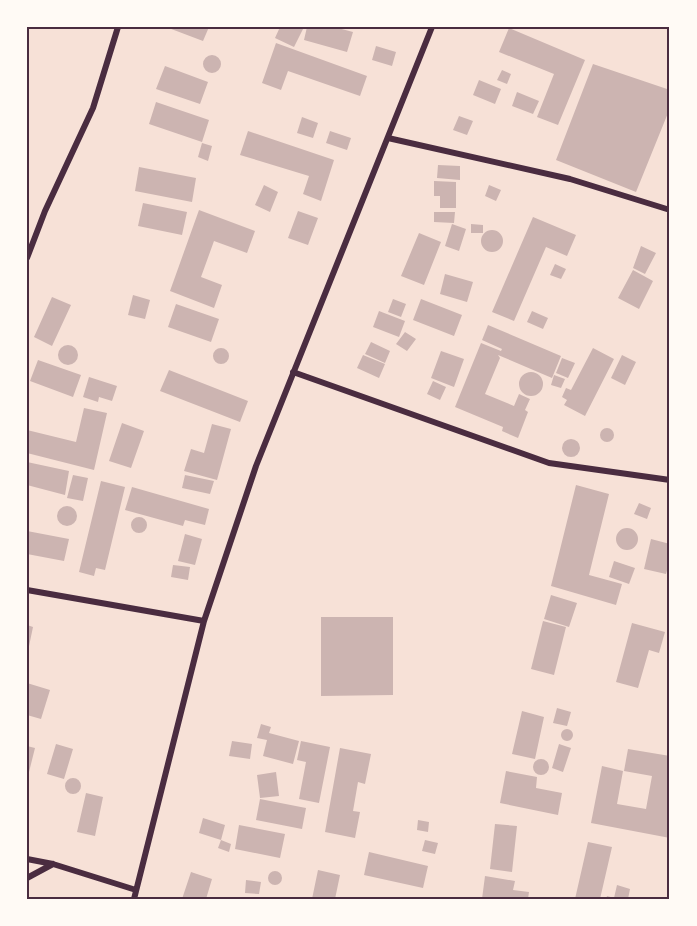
<svg xmlns="http://www.w3.org/2000/svg" width="697" height="926" viewBox="0 0 697 926" font-family="Arial,sans-serif">
  <style>
    .building { fill: #ccb4b1 }
    .lines { fill: none; stroke-linecap: round; stroke-linejoin: round }
    .minor { stroke: #4a2c40; stroke-width: 6 }
    .neatline { fill: none; stroke: #4a2c40; stroke-width: 2 }
  </style>
  <rect width="100%" height="100%" fill="#f7e1d7"/>
  <path class="building" d="M166,27h43l-6,14z
    M280,27h24l-10,20 -19,-9z
    M307,27h27l19,5 -6,20 -43,-12z
    M509,28l76,32 -27,65 -21,-8 17,-43 -55,-22z
    M276,43l91,33 -7,20 -72,-25 -7,19 -19,-7z
    M376,46l20,6 -4,14 -20,-6z
    M203 64a9 9 0 1 1 18 0a9 9 0 1 1-18 0Z
    M593,64l77,26v18l-34,84 -80,-32z
    M165,66l43,16 -8,22 -44,-15z
    M502,70l9,4 -4,10 -10,-4z
    M479,80l22,9 -6,15 -22,-9z
    M517,92l22,9 -6,13 -21,-8z
    M156,102l53,18 -7,22 -53,-18z
    M459,116l14,5 -6,14 -14,-5z
    M302,117l16,6 -5,15 -16,-5z
    M248,131l86,29 -13,41 -18,-7 6,-18 -69,-21z
    M330,131l21,7 -4,12 -21,-7z
    M202,143l10,3 -4,15 -10,-4z
    M438,165l22,1v14l-23,-2z
    M139,167l57,11 -4,24 -57,-11z
    M434,181l22,1v26h-16v-12h-6z
    M264,185l14,7 -8,20 -15,-7z
    M489,185l12,5 -5,11 -11,-5z
    M143,203l44,9 -5,23 -44,-9z
    M199,210l56,21 -8,22 -33,-12 -13,36 21,8 -8,23 -44,-17z
    M298,211l20,7 -10,27 -20,-7z
    M434,212h21l-1,11 -20,-1z
    M533,217l43,18 -9,21 -21,-9 -32,74 -22,-9z
    M452,224l14,5 -7,22 -14,-5z
    M471,224l12,1v8h-12z
    M481 241a11 11 0 1 1 22 0a11 11 0 1 1-22 0Z
    M419,233l22,9 -17,43 -23,-9z
    M641,246l15,7 -11,21 -12,-6z
    M555,264l11,5 -5,10 -11,-4z
    M633,270l20,11 -14,28 -21,-11z
    M445,274l28,8 -6,20 -27,-8z
    M133,295l17,5 -5,19 -17,-4z
    M52,297l19,8 -19,41 -18,-9z
    M393,299l13,5 -5,13 -13,-5z
    M421,299l41,16 -8,21 -41,-16z
    M176,304l43,15 -8,23 -43,-15z
    M379,311l26,10 -6,16 -26,-10z
    M532,311l16,7 -5,11 -16,-7z
    M488,325l73,31 -9,22 -54,-23 2,3 -15,36 29,12 5,-12 11,5 -5,11 3,2 -10,26 -16,-7 1,-4 -48,-20 26,-64 20,8 1,-2 -20,-9z
    M405,332l11,7 -9,12 -11,-7z
    M371,342l19,9 -5,12 -20,-9z
    M58 355a10 10 0 1 1 20 0a10 10 0 1 1-20 0Z
    M213 356a8 8 0 1 1 16 0a8 8 0 1 1-16 0Z
    M593,348l21,11 -29,57 -21,-11 3,-5 -5,-3 4,-9 5,2z
    M441,351l23,8 -10,28 -23,-9z
    M363,355l22,9 -6,14 -22,-10z
    M622,355l14,7 -11,23 -14,-7z
    M562,358l13,5 -7,15 -12,-5z
    M38,360l43,15 -8,22 -43,-16z
    M169,370l79,31 -8,21 -80,-31z
    M519 384a12 12 0 1 1 24 0a12 12 0 1 1-24 0Z
    M554,375l11,4 -4,9 -10,-3z
    M89,377l28,9 -5,15 -13,-4 -1,5 -15,-5z
    M433,381l13,6 -6,13 -13,-6z
    M84,408l23,5 -13,57 -67,-17v-23l49,12z
    M122,423l22,8 -13,37 -22,-7z
    M212,424l19,5 -14,51 -33,-9 7,-22 13,4z
    M600 435a7 7 0 1 1 14 0a7 7 0 1 1-14 0Z
    M562 448a9 9 0 1 1 18 0a9 9 0 1 1-18 0Z
    M27,462l42,9 -4,24 -38,-10z
    M73,475l15,3 -5,23 -16,-3z
    M185,475l29,6 -4,13 -28,-6z
    M101,481l24,6 -20,83 -9,-2 -2,8 -15,-4z
    M576,485l33,9 -20,81 33,9 -6,21 -65,-19z
    M132,487l77,22 -4,16 -20,-5 -2,6 -58,-16z
    M639,503l12,5 -4,11 -13,-5z
    M57 516a10 10 0 1 1 20 0a10 10 0 1 1-20 0Z
    M131 525a8 8 0 1 1 16 0a8 8 0 1 1-16 0Z
    M616 539a11 11 0 1 1 22 0a11 11 0 1 1-22 0Z
    M27,531l42,8 -5,22 -37,-7z
    M185,534l17,5 -7,26 -17,-4z
    M651,539l19,5v16l-4,14 -22,-5z
    M614,561l21,7 -6,16 -20,-7z
    M173,565l17,2 -2,13 -17,-3z
    M551,595l26,8 -8,24 -25,-8z
    M321,617h72v78l-72,1z
    M543,621l23,6 -12,48 -23,-6z
    M632,623l33,9 -6,21 -10,-3 -11,38 -22,-6z
    M27,625l6,2 -5,24h-1z
    M27,683l23,7 -9,29 -14,-4z
    M557,708l14,4 -4,14 -14,-3z
    M522,711l22,6 -9,42 -23,-5z
    M261,724l10,3 -2,6 30,8 -6,23 -30,-8 4,-16 -10,-2z
    M561 735a6 6 0 1 1 12 0a6 6 0 1 1-12 0Z
    M232,741l20,3 -2,15 -21,-3z
    M301,741l29,6 -11,56 -20,-4 7,-37 -9,-2z
    M56,744l17,5 -9,30 -17,-5z
    M559,744l12,4 -8,24 -11,-4z
    M27,746l8,2 -7,28h-1z
    M340,748l31,6 -6,30 -7,-2 -5,29 7,1 -5,26 -30,-6z
    M628,749l42,7v82l-79,-15 11,-57 21,5 -6,33 29,5 6,-33 -28,-5z
    M533 767a8 8 0 1 1 16 0a8 8 0 1 1-16 0Z
    M506,771l31,6 -1,11 26,5 -4,22 -58,-12z
    M276,772l3,24 -19,2 -3,-23z
    M65 786a8 8 0 1 1 16 0a8 8 0 1 1-16 0Z
    M86,793l17,4 -8,39 -18,-4z
    M260,799l46,9 -4,21 -46,-9z
    M203,818l22,7 -4,15 -22,-7z
    M418,820l11,2 -1,10 -11,-2z
    M495,824l22,2 -5,46 -22,-3z
    M239,825l46,9 -5,24 -45,-9z
    M221,840l10,4 -2,8 -11,-4z
    M425,840l13,3 -3,11 -13,-3z
    M588,842l24,5 -12,52h-25z
    M369,852l59,14 -5,22 -59,-13z
    M318,870l22,5 -5,24h-23z
    M268 878a7 7 0 1 1 14 0a7 7 0 1 1-14 0Z
    M191,872l21,7 -6,20h-24z
    M485,876l30,5 -2,9 16,2 -1,7h-46z
    M246,880l15,2 -2,12 -14,-1z
    M617,885l13,4 -2,10h-22l1,-3 7,2z"/>
  <g class="lines">
    <path class="minor" d="M388,138l182,41 100,31
      M27,258l18,-47 48,-103 25,-81
      M293,372l256,91 121,17
      M27,590l177,31
      M27,859l26,5 83,26
      M27,878l26,-14
      M134,899l70,-278 52,-155 176,-439"/>
  </g>
  <rect width="697" height="926" fill="none" stroke="#fffaf5" stroke-width="57"/>
  <rect x="28" y="28" width="640" height="870" class="neatline"/>
</svg>
